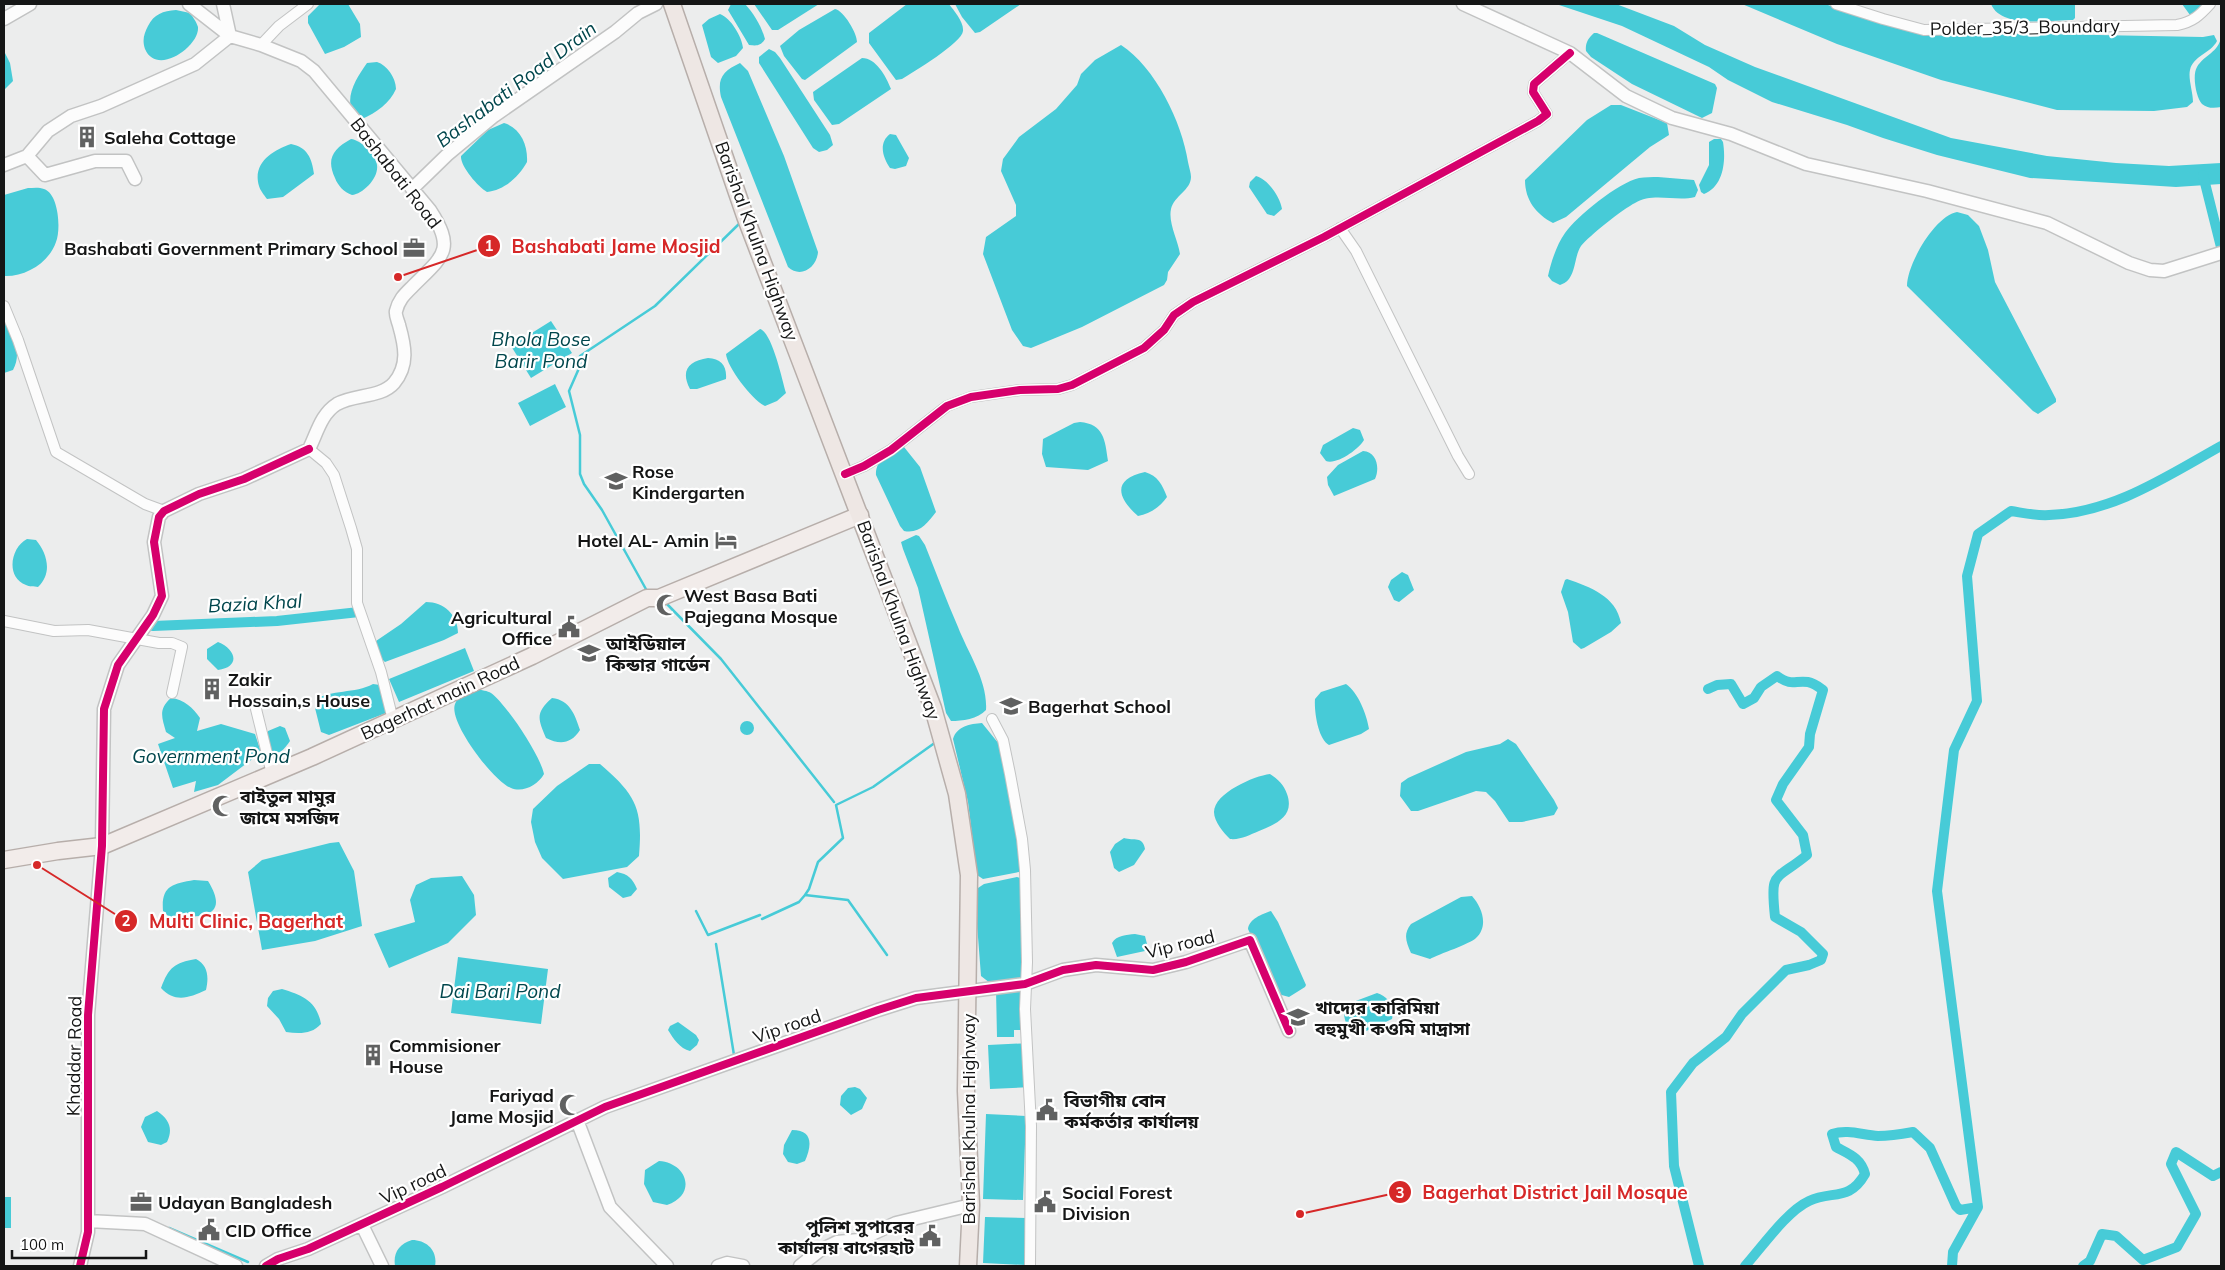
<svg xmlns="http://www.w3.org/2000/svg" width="2225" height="1270" viewBox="0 0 2225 1270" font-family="Mulish,'Noto Sans Bengali',sans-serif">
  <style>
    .water { fill: #47cbd7 }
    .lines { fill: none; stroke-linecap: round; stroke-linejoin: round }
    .stream { stroke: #47cbd7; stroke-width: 2.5 }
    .canal { stroke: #47cbd7; stroke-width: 10 }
    .minor-casing { stroke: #c2c3c3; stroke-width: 12 }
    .tertiary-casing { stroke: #c2c3c3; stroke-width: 15 }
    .primary-casing { stroke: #b7aeaa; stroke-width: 19 }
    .trunk-casing { stroke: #b7aeaa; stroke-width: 19 }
    .minor { stroke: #fcfcfc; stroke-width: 10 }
    .tertiary { stroke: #fcfcfc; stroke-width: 12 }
    .primary { stroke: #f2ecea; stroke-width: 16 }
    .trunk { stroke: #eee7e4; stroke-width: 16 }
    .cycleway-casing { stroke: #fff; stroke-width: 11 }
    .cycleway { stroke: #d6006c; stroke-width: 8 }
    .labels { text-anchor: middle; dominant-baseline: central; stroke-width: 4.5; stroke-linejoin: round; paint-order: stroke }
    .street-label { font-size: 18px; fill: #151616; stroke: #fff }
    .poi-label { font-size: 18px; font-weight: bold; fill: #151616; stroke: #fff; text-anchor: start }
    .water-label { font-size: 19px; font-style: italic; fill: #00464c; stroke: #fff }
    .leader { fill: none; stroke: #d62828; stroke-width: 2 }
    .callout-dot { fill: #d62828; stroke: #fff; stroke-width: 2 }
    .mark-label { font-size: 15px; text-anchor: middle; font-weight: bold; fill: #fff }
    .callout-label { font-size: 19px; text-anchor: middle; font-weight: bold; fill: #d62828; stroke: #fff; stroke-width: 4.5; stroke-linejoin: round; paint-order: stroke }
  </style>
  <rect width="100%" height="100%" fill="#eceded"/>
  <path class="water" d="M320,4h28l12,20 1,13 -17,10 -19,7 -17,-31v-7z
    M731,4h14c9,10 16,21 20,35 -4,7 -8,7 -16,6l-21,-35z
    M754,4h65l-41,26h-6z
    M907,4h42c5,7 15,18 14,27 -1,12 -50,41 -61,48l-6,1 -27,-37v-10z
    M955,4h66l-41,28 -5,1 -13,-16z
    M1556,4h60l58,22 31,19 50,22 196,71 96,18 69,7 53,3 52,-3v21l-45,3 -146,-9 -93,-23 -54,-17 -36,-13 -75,-23 -44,-22 -19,-13 -87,-41z
    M1742,4h83l50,17 67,11 261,5 11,-2 3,6c-6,12 -24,15 -27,29 -2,9 3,22 3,32l-6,5 -33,4 -97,-1 -116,-30 -104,-36z
    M1991,4h84v14l-2,2c-23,0 -72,9 -82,-16z
    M2182,4h23l-9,9 -6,2z
    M835,9c9,2 22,24 22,33l-52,38 -3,-1 -18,-23 -4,-10 19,-16z
    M176,10l14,3c3,4 7,10 8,14 2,19 -41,50 -53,22 -3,-9 -1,-15 3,-23 6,-12 15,-15 28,-16z
    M720,14c11,4 22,23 23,34l-7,8 -18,7 -7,-6 -9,-32 7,-6z
    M1594,33h3l118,51 2,4 -5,25 -10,5 -70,-34 -41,-27 -5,-6c-1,-7 2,-13 8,-18z
    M2221,37v70c-6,1 -13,2 -19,-3 -6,-6 -10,-29 -5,-37 7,-12 22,-15 24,-30z
    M1121,45c34,22 61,77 67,117 1,5 3,11 3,15 0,13 -17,19 -20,32 -3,14 7,31 9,45l-12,18 -1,8 -3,5 -82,42 -51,21 -8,-2 -11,-16 -29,-76 3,-17 30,-21v-11l-15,-34 2,-12 16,-22 37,-28 21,-24 4,-11 14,-14z
    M769,49l6,3 5,6 50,77 3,10 -6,5 -8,2 -6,-4 -54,-85v-6z
    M4,51l6,12 3,18 -9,9z
    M862,58c14,0 24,18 29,31l-52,35 -7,1 -18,-25 -1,-8z
    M377,62c10,3 19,16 19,27 -6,14 -20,24 -34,30l-11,-11c-4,-16 7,-32 16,-45z
    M740,63l8,8 36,85 34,96c-1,15 -17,27 -30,15l-67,-170c-4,-19 2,-26 19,-34z
    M1611,105h10l46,18 2,12 -19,12 -84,70 -13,6c-17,-9 -28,-23 -28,-43l62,-60z
    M504,123c17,5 24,23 23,39 -8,15 -23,28 -40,30 -9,-5 -27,-26 -26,-36l27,-26z
    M890,134l6,1 13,23 -3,8 -11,3 -5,-1c-7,-10 -12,-25 0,-34z
    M351,139c10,1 25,16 26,26 2,13 -14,29 -25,30 -8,-3 -14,-9 -17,-17 -9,-19 -2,-29 16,-39z
    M1714,139h7l2,3c3,18 1,44 -19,52l-3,-2 -2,-7 10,-20v-23z
    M291,144c16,3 21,14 23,30l-31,23 -16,2c-3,-4 -7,-9 -8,-13 -7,-23 14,-36 32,-42z
    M1256,176c12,3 24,21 26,33l-8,7 -7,-2 -18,-27 1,-5z
    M1658,177l36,3 4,10 -3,7c-19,5 -42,-5 -60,6 -12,6 -46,33 -54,43 -8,12 -4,34 -21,39l-8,-4 -4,-5c3,-14 9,-32 17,-43 12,-17 53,-50 74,-55 6,-1 13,-1 19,-1z
    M28,188c5,0 11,-1 16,1 15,5 17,41 12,53 -7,21 -31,35 -52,34v-81z
    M1957,212l11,3 11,11 9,24 7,32 61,117v3l-18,12 -5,-3 -126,-125c0,-22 28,-70 50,-74z
    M4,318c8,17 19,33 9,52l-9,3z
    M551,321l21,32 -41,25 -20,-32z
    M760,329c12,3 22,50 26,64l-9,8 -12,5c-12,-5 -38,-39 -39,-52z
    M708,358c13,1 19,7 18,21l-29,10h-7c-10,-19 -1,-28 18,-31z
    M555,384l11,23 -36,19 -12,-23z
    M1080,422c24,2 25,18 28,39l-20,9 -42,-3 -4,-13 1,-15 31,-16z
    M1353,428l7,2 4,10c-5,9 -27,25 -38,21l-6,-8 3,-8z
    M904,447l16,20 16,45c-9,11 -16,22 -32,19l-4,-5 -24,-51c-1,-14 14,-27 28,-28z
    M1363,451c14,1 17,17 12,28l-41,17 -6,-11 -1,-8 11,-12z
    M1145,472c13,4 17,12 22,25 -7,10 -17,17 -29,19 -21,-18 -26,-37 7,-44z
    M916,535l3,1 6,9c11,27 21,55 33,82 10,26 30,54 28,83 -8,9 -24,11 -35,11l-5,-8 -28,-125 -15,-39 -2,-7z
    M27,539l9,1c11,13 17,33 2,47 -4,-1 -9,0 -12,-2 -21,-8 -15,-38 1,-46z
    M1402,572l6,3 6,15 -15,12 -5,-2 -6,-13 3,-7z
    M1567,579c23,8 49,17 54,44l-10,9 -27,16 -3,1 -8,-7 -5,-30 -7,-20 4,-12z
    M426,602c18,0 32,13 32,31l-14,7 -59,22 -9,-8 -2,-8 2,-5 25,-17z
    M218,642c18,7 23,25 0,28l-11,-11v-10z
    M465,648l9,23 -75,31 -10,-23z
    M373,684l7,1 7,23 -1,5 -57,22 -8,-3 -6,-24v-8c16,-11 40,-6 58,-16z
    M1346,684c12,8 21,31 23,45l-8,5 -32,11c-11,-6 -15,-34 -14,-46l6,-7z
    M477,689c4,1 11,2 14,4 16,12 49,62 53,81 -6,11 -21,19 -33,14 -17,-6 -63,-66 -56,-84 3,-9 14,-11 22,-15z
    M171,698c13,1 22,10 29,20l-3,13 24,-7 34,10 5,15 -1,5 -41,31 -24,7 2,-11 -23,7 -15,-44 17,-6 -9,-6c-4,-14 -8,-23 5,-34z
    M552,698c18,2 23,17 28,32 -9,14 -20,15 -34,8 -8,-19 -11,-25 6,-40z
    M740 728a7 7 0 1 1 14 0a7 7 0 1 1-14 0Z
    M982,723l17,21 6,23 17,101 -3,4 -36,7 -6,-4 -9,-73 -15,-63c4,-13 17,-15 29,-16z
    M280,726l5,2 5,13c-5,7 -10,15 -20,11l-4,-16 2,-5z
    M1508,739l8,5 38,56 4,8 -4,7 -32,7h-13l-14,-21 -9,-9 -10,-1 -58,20h-7l-11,-15 1,-13 7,-5 58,-26 34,-8z
    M589,764h11c36,31 43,44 39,92l-12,11 -64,12 -21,-21 -7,-16 -4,-20 2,-13 24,-23z
    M1270,774c8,5 14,11 17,20 8,22 -11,30 -28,37 -10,4 -18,9 -29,8 -6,-6 -16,-17 -16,-27 0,-19 40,-36 56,-38z
    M1124,838c10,3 19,-2 21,11l-11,16 -15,7 -5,-4 -4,-16 5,-8z
    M339,842l15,29 8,55 -47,15 -53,9 -14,-78 14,-12 68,-17z
    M617,872c11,2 16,7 20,17l-6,7 -8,2 -14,-11 -1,-9z
    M462,876l12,19 2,20 -28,28 -59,25 -15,-34 41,-12 -5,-22 6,-15 15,-7z
    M1017,877l6,2 1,97 -5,4 -29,3 -9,-7 -4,-52 1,-36 6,-4z
    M194,880l14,1c24,39 -11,36 -39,36l-6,-6c-2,-25 9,-27 31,-31z
    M1472,896c10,11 17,30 4,42 -6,6 -37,16 -46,21l-19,-6c-5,-11 -8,-19 0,-29l50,-27z
    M1271,911l7,11 28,63 -1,2 -16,10 -11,-3 -30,-65c1,-10 14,-15 23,-18z
    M1135,934l10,2 2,8 -2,7 -28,6 -5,-14c5,-8 14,-8 23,-9z
    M458,957l90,12 -7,55 -90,-11z
    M196,959c12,6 13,18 10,31 -17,8 -31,13 -45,-2 8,-21 13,-25 35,-29z
    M282,989c20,6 35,12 39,35 -9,10 -21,10 -35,8l-7,-13 -12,-13 1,-8 5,-7z
    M996,990h26l1,40h-9v7h-17z
    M1377,993c11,3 18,14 15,26l-30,14 -9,1c-7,-7 -11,-19 -8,-29z
    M678,1022l18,13 3,5 -2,5 -7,6c-10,-2 -17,-13 -22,-21l2,-4z
    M1030,1043l2,44 -42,2 -2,-44z
    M855,1087l5,2 7,9 -5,11 -11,6 -11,-10 1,-9 7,-8z
    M157,1111c13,9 16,18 10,31l-6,3 -13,-3 -7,-15 4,-10z
    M986,1114l40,2 -3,84 -40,-1z
    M792,1130c21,0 20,15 13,31l-8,3 -9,-2 -5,-8 1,-9z
    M659,1161c29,2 38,34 8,44l-14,-3 -9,-18 1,-14z
    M4,1197h7v31h-7z
    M985,1217l42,1 -1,47 -43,-2z
    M412,1240c15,0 26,11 23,26h-40c-2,-13 4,-22 17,-26z"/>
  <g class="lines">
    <path class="stream" d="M647,591l-45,-81 -18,-26 -4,-10v-39l-11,-44 11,-25v-10l75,-50 87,-85
      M664,601l57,58 113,143
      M696,911l12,24 52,-20
      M762,919l37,-17 6,-7
      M716,944l18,111
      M887,955l-39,-55 -43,-5 4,-6 9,-27 25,-24 -7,-33 37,-18 63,-45
      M169,1228l79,34"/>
    <path class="canal" d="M2203,175l18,72
      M153,626l124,-5 82,-9
      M1699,1266l-25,-100 -3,-74 22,-29 33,-26 16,-23 44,-44 23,-5 12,-5 2,-6 -22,-22 -26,-15c-5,-47 -1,-35 32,-62l-4,-20 -27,-35 7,-16 26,-37 1,-13 13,-44c-4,-3 -9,-7 -15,-8 -14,-2 -15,5 -31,-6l-16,11 -7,11 -11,6 -12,-20 -14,1 -9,4
      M1745,1266c17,-19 42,-55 64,-65 23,-11 40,1 56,-27 -4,-16 -16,-20 -29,-27l-4,-13c16,-5 30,1 46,2 12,0 24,-2 35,-4l17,16 26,58 4,4 18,-3
      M1952,1266l1,-14 25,-45 -41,-316 17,-141 23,-49 -10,-125 11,-42 33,-23c13,2 26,5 38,4 64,-2 118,-39 172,-69
      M2083,1266l7,-5 12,-27 14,2 27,24 34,-13 19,-33 -25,-50 5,-12 37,24 8,-4"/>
    <g class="minor-casing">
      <path id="minor" d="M1836,4l47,15 41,11 253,-5c16,-3 23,-10 33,-21
        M261,45l18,-19 29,-22
        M1340,228l16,23 102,205 11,18
        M4,306l14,34 38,112 89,52 19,7
        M309,449l17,14 8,12 17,53 6,21v54l24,69 12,48
        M845,474l19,-8 27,-16 56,-44 24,-9 49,-7 38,-1 14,-4 72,-37 20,-18 10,-15 19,-13 131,-65 214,-116 9,-7 -14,-22 1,-8 36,-31
        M4,621l50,10 34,-1 71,13h13l10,4 -10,46
        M256,709l16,65
        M992,719l11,21 7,34 12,65 3,31 2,92 -2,47 6,117 -1,140"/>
    </g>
    <g class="tertiary-casing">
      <path id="tertiary" d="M1463,4l107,49 56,43 46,22 59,16 75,30 121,27 120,32 82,40 21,7 14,1 57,-18
        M4,19l26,-15
        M27,156l18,19 50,-14h31l9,18
        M4,165l23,-9 21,-25 23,-15 30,-10 94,-42 35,-28 -7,-32
        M412,189l35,-34 47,-39 121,-84 23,-19 18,-9
        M577,1120l33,87 57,59
        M88,1221l57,3 91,42
        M362,1225l20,41
        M80,1266l8,-34v-217l14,-169 2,-137 14,-44 35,-50 9,-19 -8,-54 5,-25 5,-6 35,-17 45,-15 65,-30c8,-16 12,-35 28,-45 17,-10 44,-6 57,-21 15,-18 11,-37 5,-58 -1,-4 -4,-10 -3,-14 3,-12 9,-17 17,-25 30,-30 43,-36 17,-76l-116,-139 -13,-10 -40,-16 -31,-9 -41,-32
        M266,1266l12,-7 30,-10 134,-62 163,-80 273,-97 38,-12 109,-14 38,-14 33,-5 57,5 33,-8 64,-22 39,91
        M718,1266l9,-3 16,3
        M800,1266l19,-15 18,-9 22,-2 37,-17 75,-18"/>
    </g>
    <g class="primary-casing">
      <path id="primary" d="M4,860l54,-9 44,-5 210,-89 220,-101 115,-58h12l201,-83"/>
    </g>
    <g class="trunk-casing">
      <path id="trunk" d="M672,4l73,212 188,492 24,86 12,81 -3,216 5,114 -3,61"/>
    </g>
    <use href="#minor" class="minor"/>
    <use href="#tertiary" class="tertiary"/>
    <use href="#primary" class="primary"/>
    <use href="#trunk" class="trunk"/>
    <g class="cycleway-casing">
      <path id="cycleway" d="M845,474l19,-8 27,-16 56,-44 24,-9 49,-7 38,-1 14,-4 72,-37 20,-18 10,-15 19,-13 131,-65 214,-116 9,-7 -14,-22 1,-8 36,-31
        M80,1266l8,-34v-217l14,-169 2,-137 14,-44 35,-50 9,-19 -8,-54 5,-25 5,-6 35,-17 45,-15 65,-30
        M266,1266l12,-7 30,-10 134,-62 163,-80 273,-97 38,-12 109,-14 38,-14 33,-5 57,5 33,-8 64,-22 39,91"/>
    </g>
    <use href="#cycleway" class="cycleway"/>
  </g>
  <defs>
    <g id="building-bare" transform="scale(1.725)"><path d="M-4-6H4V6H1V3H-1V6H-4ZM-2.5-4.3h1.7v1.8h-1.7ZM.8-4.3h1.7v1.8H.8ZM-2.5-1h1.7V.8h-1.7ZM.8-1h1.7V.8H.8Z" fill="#606161" stroke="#fff" stroke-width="2.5" paint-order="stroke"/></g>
    <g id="office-bare" transform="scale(1.725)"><path d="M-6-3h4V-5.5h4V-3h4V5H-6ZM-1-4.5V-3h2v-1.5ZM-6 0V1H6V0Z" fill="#606161" stroke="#fff" stroke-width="2.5" paint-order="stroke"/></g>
    <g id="school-bare" transform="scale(1.725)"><path d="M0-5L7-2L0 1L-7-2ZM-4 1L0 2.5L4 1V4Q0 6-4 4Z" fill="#606161" stroke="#fff" stroke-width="2.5" paint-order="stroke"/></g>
    <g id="hotel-bare" transform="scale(1.725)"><path d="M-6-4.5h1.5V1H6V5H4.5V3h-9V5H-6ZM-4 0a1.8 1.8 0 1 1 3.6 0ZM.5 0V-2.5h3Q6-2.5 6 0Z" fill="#606161" stroke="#fff" stroke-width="2.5" paint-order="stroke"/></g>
    <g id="mosque-bare" transform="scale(1.725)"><path d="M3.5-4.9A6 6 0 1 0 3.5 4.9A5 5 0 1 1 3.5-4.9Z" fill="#606161" stroke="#fff" stroke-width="2.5" paint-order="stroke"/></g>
    <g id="civic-bare" transform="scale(1.725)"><path d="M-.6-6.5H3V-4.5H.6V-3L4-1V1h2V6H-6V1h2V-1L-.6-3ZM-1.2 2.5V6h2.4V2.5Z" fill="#606161" stroke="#fff" stroke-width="2.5" paint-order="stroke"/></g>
  </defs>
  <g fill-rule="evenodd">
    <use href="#building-bare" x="87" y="137"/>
    <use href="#office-bare" x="414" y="248"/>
    <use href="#school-bare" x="616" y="481"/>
    <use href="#hotel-bare" x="726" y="540"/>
    <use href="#mosque-bare" x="667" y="605"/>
    <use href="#civic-bare" x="569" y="627"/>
    <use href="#school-bare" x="589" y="653"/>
    <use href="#building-bare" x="212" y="689"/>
    <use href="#school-bare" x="1011" y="706"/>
    <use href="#mosque-bare" x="223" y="806"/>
    <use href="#school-bare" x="1298" y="1017"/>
    <use href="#building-bare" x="373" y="1055"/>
    <use href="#mosque-bare" x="570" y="1105"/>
    <use href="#civic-bare" x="1047" y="1110"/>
    <use href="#office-bare" x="141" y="1202"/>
    <use href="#civic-bare" x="1045" y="1202"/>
    <use href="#civic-bare" x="209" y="1230"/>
    <use href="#civic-bare" x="930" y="1236"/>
  </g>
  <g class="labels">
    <g class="street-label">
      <text transform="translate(2025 27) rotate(-1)">Polder_35/3_Boundary</text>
      <text transform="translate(396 173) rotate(52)">Bashabati Road</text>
      <text transform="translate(757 241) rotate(70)">Barishal Khulna Highway</text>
      <text transform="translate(899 620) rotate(70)">Barishal Khulna Highway</text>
      <text transform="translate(440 698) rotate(-25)">Bagerhat main Road</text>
      <text transform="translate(1180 944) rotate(-14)">Vip road</text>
      <text transform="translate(787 1026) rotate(-19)">Vip road</text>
      <text transform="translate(74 1056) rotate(-89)">Khaddar Road</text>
      <text transform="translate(968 1119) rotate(-90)">Barishal Khulna Highway</text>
      <text transform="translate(413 1184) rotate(-25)">Vip road</text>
    </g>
    <g class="poi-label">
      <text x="104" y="137">Saleha Cottage</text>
      <text x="398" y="248" text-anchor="end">Bashabati Government Primary School</text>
      <text x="632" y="471">Rose<tspan x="632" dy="21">Kindergarten</tspan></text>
      <text x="709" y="540" text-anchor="end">Hotel AL- Amin</text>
      <text x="684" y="595">West Basa Bati<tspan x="684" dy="21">Pajegana Mosque</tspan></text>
      <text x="552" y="617" text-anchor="end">Agricultural<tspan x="552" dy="21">Office</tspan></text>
      <text x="606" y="643">আইডিয়াল<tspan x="606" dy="21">কিন্ডার গার্ডেন</tspan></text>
      <text x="228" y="679">Zakir<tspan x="228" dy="21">Hossain,s House</tspan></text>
      <text x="1028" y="706">Bagerhat School</text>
      <text x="240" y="796">বাইতুল মামুর<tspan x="240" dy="21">জামে মসজিদ</tspan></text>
      <text x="1315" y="1007">খাদ্যের কারিমিয়া<tspan x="1315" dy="21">বহুমুখী কওমি মাদ্রাসা</tspan></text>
      <text x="389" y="1045">Commisioner<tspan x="389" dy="21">House</tspan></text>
      <text x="554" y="1095" text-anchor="end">Fariyad<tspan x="554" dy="21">Jame Mosjid</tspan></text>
      <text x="1064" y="1100">বিভাগীয় বোন<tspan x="1064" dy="21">কর্মকর্তার কার্যালয়</tspan></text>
      <text x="1062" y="1192">Social Forest<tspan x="1062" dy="21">Division</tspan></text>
      <text x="158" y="1202">Udayan Bangladesh</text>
      <text x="914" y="1226" text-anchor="end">পুলিশ সুপারের<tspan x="914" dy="21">কার্যালয় বাগেরহাট</tspan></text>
      <text x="225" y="1230">CID Office</text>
    </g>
    <g class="water-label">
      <text transform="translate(516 84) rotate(-37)">Bashabati Road Drain</text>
      <text x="541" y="339">Bhola Bose<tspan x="541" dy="22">Barir Pond</tspan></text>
      <text transform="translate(255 603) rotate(-3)">Bazia Khal</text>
      <text x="211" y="756">Government Pond</text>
      <text x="500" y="991">Dai Bari Pond</text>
    </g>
  </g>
  <path class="leader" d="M398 277L489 246M37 865L126 921M1300 1214L1400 1192"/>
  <g class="callout-dot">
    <circle cx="398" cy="277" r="5"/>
    <circle cx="37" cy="865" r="5"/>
    <circle cx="1300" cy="1214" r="5"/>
    <circle cx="489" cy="246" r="12"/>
    <circle cx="126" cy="921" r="12"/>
    <circle cx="1400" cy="1192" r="12"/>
  </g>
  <g class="mark-label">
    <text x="489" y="251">1</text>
    <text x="126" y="926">2</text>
    <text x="1400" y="1198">3</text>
  </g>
  <g class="callout-label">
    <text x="616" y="253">Bashabati Jame Mosjid</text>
    <text x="246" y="928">Multi Clinic, Bagerhat</text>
    <text x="1555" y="1199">Bagerhat District Jail Mosque</text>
  </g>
  <rect width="2225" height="1270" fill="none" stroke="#151616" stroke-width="10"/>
  <path d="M12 1250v8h134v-8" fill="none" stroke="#151616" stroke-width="2.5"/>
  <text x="20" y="1250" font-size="15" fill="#151616" stroke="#ffffff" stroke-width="4" paint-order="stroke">100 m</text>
</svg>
